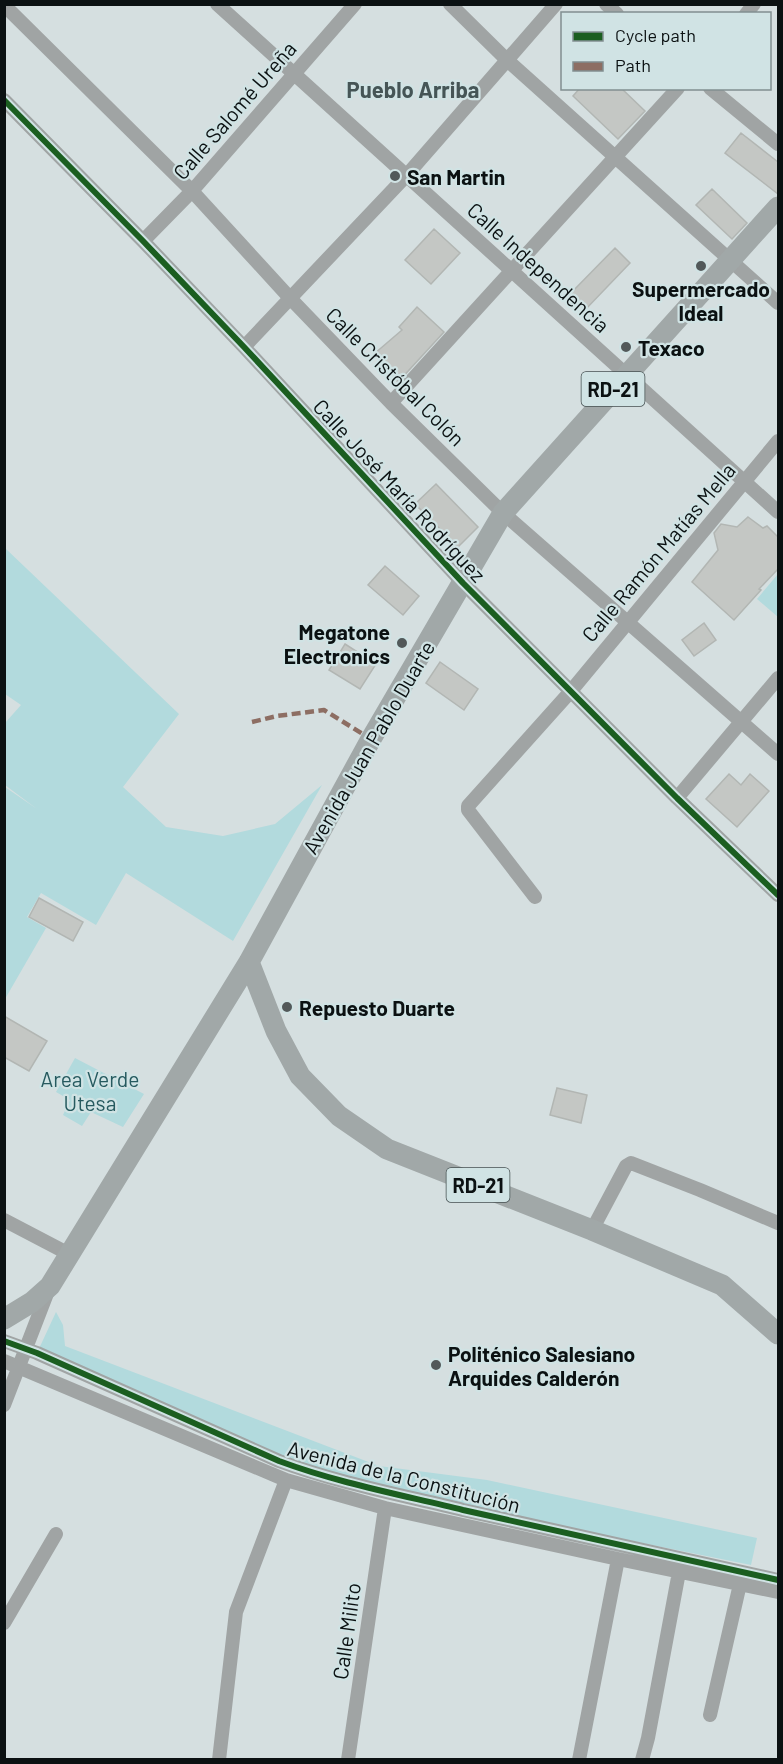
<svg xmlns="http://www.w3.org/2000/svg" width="783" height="1764" viewBox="0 0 783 1764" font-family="Barlow,sans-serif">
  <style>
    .green { fill: #b2dadd }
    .building { fill: #c4c7c4; stroke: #b2b6b3; stroke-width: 1.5 }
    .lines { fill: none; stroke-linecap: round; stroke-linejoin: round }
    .street { stroke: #a0a4a4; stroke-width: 14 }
    .primary { stroke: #a1a8a8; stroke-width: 21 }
    .quiet { stroke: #8d6e63; stroke-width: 4.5; stroke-dasharray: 9 4.5; stroke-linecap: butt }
    .cycleway-casing { stroke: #d0e3e4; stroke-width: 10 }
    .cycleway { stroke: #1b5e20; stroke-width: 6 }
    .poi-dot { fill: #52595a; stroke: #d0e3e4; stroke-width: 2 }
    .labels { text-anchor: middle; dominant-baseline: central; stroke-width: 4.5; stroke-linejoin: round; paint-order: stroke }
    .shield { fill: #d0e3e4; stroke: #465051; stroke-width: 1.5 }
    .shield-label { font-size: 20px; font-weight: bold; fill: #0b1112 }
    .street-label { font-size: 21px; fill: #0b1112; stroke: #d0e3e4 }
    .poi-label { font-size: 21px; font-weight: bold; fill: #0b1112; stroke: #d0e3e4; text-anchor: start }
    .park-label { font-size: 21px; fill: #265a5f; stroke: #d0e3e4 }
    .neighbourhood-label { font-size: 22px; font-weight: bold; fill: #455556; stroke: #d0e3e4 }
  </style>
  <rect width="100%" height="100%" fill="#d5dfe0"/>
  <path class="green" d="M5,548l174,166 -56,73 43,40 57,9 52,-12 47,-39 -89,156 -107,-68 -30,52 -55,-32 -14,24 19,11 -41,71v-212l32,22 -32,-24v-62l16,-18 -16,-11z
    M778,574v43l-21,-18z
    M75,1058l69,36 -21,33 -32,-15 -9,14 -19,-11 7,-15 -14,-8z
    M56,1312l7,13 2,21 314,120 108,14 270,58 -6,27 -377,-76 -76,-21 -261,-115z"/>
  <path class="building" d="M580,88h41l24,23 -27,28 -45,-43z
    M741,133l37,29v32l-53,-41z
    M712,189l35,34 -15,16 -36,-34z
    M434,229l26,24 -29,31 -26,-24z
    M615,248l15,15 -45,47 -15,-16z
    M417,307l27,25 -46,50 -24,-28 28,-24 -3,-3z
    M436,484l42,43 -20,20 -43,-43z
    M748,517l15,11 4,-2 11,11v32l-19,20 2,1 -27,30 -42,-38 26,-32 -4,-17 7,-9 16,3z
    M385,566l34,30 -16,19 -35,-30z
    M704,623l12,17 -22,16 -12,-16z
    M345,644l31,20 -16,25 -31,-19z
    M440,662l38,27 -14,21 -38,-27z
    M729,774l12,11 9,-11 19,17 -32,36 -31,-28z
    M39,898l44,24 -10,19 -44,-24z
    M4,1016l43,25 -18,30 -25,-14z
    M557,1088l30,7 -6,28 -31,-8z"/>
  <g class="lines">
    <path class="street" d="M217,4l561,508
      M450,4l57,56 271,243
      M606,4l11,10
      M4,5l188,186 97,106 102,106 112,110 275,241
      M746,14l8,-10
      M710,88l68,56
      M4,100l139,141 101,106 219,236 214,215 101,97
      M143,241l49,-50 163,-187
      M244,347l162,-171 150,-172
      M391,403l287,-315
      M677,798l101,-120
      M535,897l-67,-87v-4l103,-115 207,-250
      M4,1220l65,34
      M592,1230l34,-64 5,-3 69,27 78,33
      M4,1341l33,12 242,108c59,22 123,34 184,49 105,24 210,47 315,70
      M4,1361l282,119 99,28 233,51 160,33
      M4,1405l44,-114
      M4,1623l52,-89
      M710,1715l30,-131
      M219,1760l17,-148 50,-132
      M348,1760l37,-252
      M579,1760l39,-201
      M642,1760l6,-22 31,-166"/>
    <path class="primary" d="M249,962l27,69 24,45 39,40 48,33 205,81 130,55 56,49
      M4,1319l28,-17 18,-16 199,-324 122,-223 132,-226 275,-306"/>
    <path class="quiet" d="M252,722l25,-6 47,-6 47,29"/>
    <g class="cycleway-casing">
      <path id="cycleway" d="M4,100l139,141 101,106 219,236 214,215 101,97
        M4,1341l33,12 242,108c59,22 123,34 184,49 105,24 210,47 315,70"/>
    </g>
    <use href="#cycleway" class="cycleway"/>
  </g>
  <g class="poi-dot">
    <circle cx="395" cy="176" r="6"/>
    <circle cx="701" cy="266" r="6"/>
    <circle cx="626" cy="347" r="6"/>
    <circle cx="402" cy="643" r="6"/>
    <circle cx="287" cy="1007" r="6"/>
    <circle cx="436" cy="1365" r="6"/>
  </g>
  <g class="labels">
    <g class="shield">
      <rect x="581.5" y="372" width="63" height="34" rx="4.5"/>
      <rect x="446.5" y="1168" width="63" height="34" rx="4.5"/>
    </g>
    <g class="shield-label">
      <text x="613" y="389">RD-21</text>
      <text x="478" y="1185">RD-21</text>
    </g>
    <g class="street-label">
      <text transform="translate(234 110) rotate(-49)">Calle Salomé Ureña</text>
      <text transform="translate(539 267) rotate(42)">Calle Independencia</text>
      <text transform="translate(396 376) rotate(45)">Calle Cristóbal Colón</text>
      <text transform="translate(400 490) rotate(47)">Calle José María Rodríguez</text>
      <text transform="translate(658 552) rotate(-50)">Calle Ramón Matías Mella</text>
      <text transform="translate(368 747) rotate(-60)">Avenida Juan Pablo Duarte</text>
      <text transform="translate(404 1476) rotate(14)">Avenida de la Constitución</text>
      <text transform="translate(346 1631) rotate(-82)">Calle Milito</text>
    </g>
    <g class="poi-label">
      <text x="407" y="176">San Martin</text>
      <text x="701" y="288" text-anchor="middle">Supermercado<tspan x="701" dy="24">Ideal</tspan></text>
      <text x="638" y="347">Texaco</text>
      <text x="390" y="631" text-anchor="end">Megatone<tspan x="390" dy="24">Electronics</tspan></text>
      <text x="299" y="1007">Repuesto Duarte</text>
      <text x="448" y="1353">Politénico Salesiano<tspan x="448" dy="24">Arquides Calderón</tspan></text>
    </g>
    <g class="park-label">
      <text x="90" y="1078">Area Verde<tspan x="90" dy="24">Utesa</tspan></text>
    </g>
    <g class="neighbourhood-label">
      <text x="413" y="89">Pueblo Arriba</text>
    </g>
  </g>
  <rect width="783" height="1764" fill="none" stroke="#0b1112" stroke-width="12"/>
  <rect x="561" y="12" width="210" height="78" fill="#d0e3e4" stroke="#818f90" stroke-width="1.5"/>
  <rect x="573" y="32" width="30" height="9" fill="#1b5e20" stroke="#818f90" stroke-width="1.5"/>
  <text x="615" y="42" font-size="18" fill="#0b1112">Cycle path</text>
  <rect x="573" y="62" width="30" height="9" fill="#8d6e63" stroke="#818f90" stroke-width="1.5"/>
  <text x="615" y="72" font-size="18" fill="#0b1112">Path</text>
</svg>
